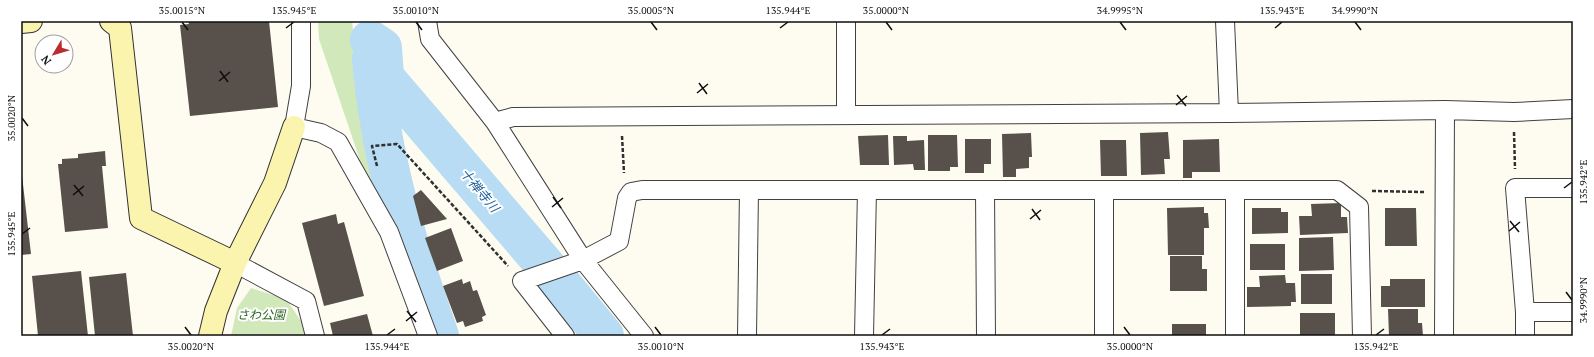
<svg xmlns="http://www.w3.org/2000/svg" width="1594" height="357" viewBox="0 0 1594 357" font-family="'PT Serif','Noto Sans JP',serif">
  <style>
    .green { fill: #d1e8bb }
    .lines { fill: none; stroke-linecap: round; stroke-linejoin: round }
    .river { stroke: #b7dcf4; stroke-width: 40 }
    .building { fill: #57504b }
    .street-casing { stroke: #414141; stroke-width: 20 }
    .secondary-casing { stroke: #303030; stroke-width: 24 }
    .path { stroke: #303030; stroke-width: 2.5; stroke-dasharray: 4 2; stroke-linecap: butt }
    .street { stroke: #fff; stroke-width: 18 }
    .secondary { stroke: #fbf4ae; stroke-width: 22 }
    .ticks { fill: none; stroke: #0e0e0e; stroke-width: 1.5 }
    .labels { text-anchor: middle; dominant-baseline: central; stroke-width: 4; stroke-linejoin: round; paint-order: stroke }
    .park-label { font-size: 12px; font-style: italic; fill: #2e6421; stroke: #fff }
    .water-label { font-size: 13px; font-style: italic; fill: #1d619b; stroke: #fff }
    .neatline { fill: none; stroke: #0e0e0e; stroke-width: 1.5 }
    .ticks-label { font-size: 10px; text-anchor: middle; fill: #0e0e0e }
  </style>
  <rect width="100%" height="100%" fill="#fefcf0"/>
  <path class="green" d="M318,21h34l12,116 11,45 -7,2 -49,-145z
    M251,288l35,11 15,22 4,15h-74l6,-28z"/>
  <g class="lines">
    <path class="river" d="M370,40l12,8 2,29 183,214 37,45
      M372,59c8,96 35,186 67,277"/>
  </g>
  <path class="building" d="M188,21h81l9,86 -88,9 -10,-91 9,-1z
    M1168,132l2,27h-6l1,15 -24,1 -1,-42z
    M1031,133l1,24h-3v11l-13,1v8h-13l-1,-43z
    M888,135l1,30h-29l-2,-29z
    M928,135h29l1,32h-8v4h-22z
    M893,136h14v5l17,-1 1,30h-11l-1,-6 -19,1z
    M965,139h26v25h-7v9h-19z
    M1219,139l1,33h-28v6h-9v-38z
    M1100,140h26l1,36h-26z
    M105,151l1,15h-4l6,62 -43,4 -7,-68h4v-5l16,-1v-4z
    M21,167l10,87 -10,1z
    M421,190l26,29 -26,7 -8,-30z
    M1341,203v14h6l1,16 -48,2 -1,-19h13l-1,-12z
    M1204,207v6h4l1,15h-5v27h-36l-1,-47z
    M1252,208h29v4h7v21l-36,1z
    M1385,208h31l1,38h-32z
    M336,214l2,10 6,-2 20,74 -40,10 -22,-83z
    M451,228l12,33 -26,10 -12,-33z
    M1333,237l1,33 -35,1v-33z
    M1250,244h35v26h-35z
    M1170,256h32v13h5v22h-37z
    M81,271l7,65h-50l-6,-60z
    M126,273l7,63h-38l-6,-59z
    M1301,274h31v30h-31z
    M1285,275l1,8h9l1,19h-5v4l-44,1v-20h13l-1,-11z
    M462,279l1,5 7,-3 3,10 4,-1 9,25 -4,2 1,4 -18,6 -2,-6 -6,2 -14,-37z
    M1390,279h35v28h-44v-21h9z
    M1388,309h30v14h4l1,13h-34z
    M1300,313h35v23h-35z
    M367,314l6,22h-40l-3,-13z
    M1172,324h34v12h-34z"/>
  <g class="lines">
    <g class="street-casing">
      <path id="street" d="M301,21v65l-7,41 27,6 17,9 51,90 39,104
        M427,21l3,18 65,83 88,138 61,76
        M846,21v94
        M1225,21l4,92
        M495,122l18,-5 716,-4 216,-3 69,2 59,-3
        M985,190l1,146
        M1104,190v146
        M1235,190v146
        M235,263l71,38 9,35
        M1525,312h48
        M565,336l-43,-55 61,-21 36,-19 8,-43 4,-6 11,-2h695l22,17 3,129
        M747,336l2,-146
        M864,336l3,-146
        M1444,336l1,-226
        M1525,336v-24l-10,-124h58"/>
    </g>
    <g class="secondary-casing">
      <path id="secondary" d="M111,21l9,7 21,190 94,45
        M21,22l10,-1
        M210,336l6,-25 19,-48 40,-80 19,-56"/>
    </g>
    <path class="path" d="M1514,132l1,37
      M622,136l2,37
      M377,166l-5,-20 25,-2 111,122
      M1372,191l52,1"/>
    <use href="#street" class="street"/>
    <use href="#secondary" class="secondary"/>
  </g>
  <path class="ticks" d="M182,22l6,8M416,22l6,8M651,22l6,8M886,22l6,8M1120,22l6,8M1355,22l6,8M286,28l8,-6M780,28l8,-6M1275,28l7,-6M220,71l8,11M219,81l11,-9M699,83l8,11M697,93l11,-9M1177,95l9,11M1176,105l11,-9M22,118l6,8M74,185l9,11M1564,188l8,-6M73,195l11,-9M553,197l8,11M552,207l11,-9M1032,209l8,11M1030,219l11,-9M1510,221l9,11M1509,231l11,-9M22,234l8,-6M1566,292l6,8M407,311l9,11M406,321l11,-9M185,327l6,8M655,327l6,8M1124,327l6,8M387,335l8,-6M882,335l8,-6M1376,335l8,-6"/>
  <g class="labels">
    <g class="park-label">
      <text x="261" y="314">さわ公園</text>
    </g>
    <g class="water-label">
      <text transform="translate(480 190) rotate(50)">十禅寺川</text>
    </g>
  </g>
  <rect width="1594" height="357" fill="none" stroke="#ffffff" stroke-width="44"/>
  <g transform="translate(54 54) rotate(232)"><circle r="19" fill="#ffffff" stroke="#9f9f9f"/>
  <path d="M0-3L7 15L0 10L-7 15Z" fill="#b92c30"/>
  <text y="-6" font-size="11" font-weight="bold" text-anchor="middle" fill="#0e0e0e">N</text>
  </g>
  <rect x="22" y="22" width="1550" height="313" class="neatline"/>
  <g class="ticks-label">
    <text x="182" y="14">35.0015°N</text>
    <text x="294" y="14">135.945°E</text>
    <text x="416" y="14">35.0010°N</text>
    <text x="651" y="14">35.0005°N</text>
    <text x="788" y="14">135.944°E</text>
    <text x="886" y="14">35.0000°N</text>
    <text x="1120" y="14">34.9995°N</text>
    <text x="1282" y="14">135.943°E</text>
    <text x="1355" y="14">34.9990°N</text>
    <text transform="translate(11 118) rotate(-90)" y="4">35.0020°N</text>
    <text transform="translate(1583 182) rotate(-90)" y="4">135.942°E</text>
    <text transform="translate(11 234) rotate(-90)" y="4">135.945°E</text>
    <text transform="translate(1583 300) rotate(-90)" y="4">34.9990°N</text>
    <text x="191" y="350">35.0020°N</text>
    <text x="387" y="350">135.944°E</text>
    <text x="661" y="350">35.0010°N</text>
    <text x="882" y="350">135.943°E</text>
    <text x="1130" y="350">35.0000°N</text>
    <text x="1376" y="350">135.942°E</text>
  </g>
</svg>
